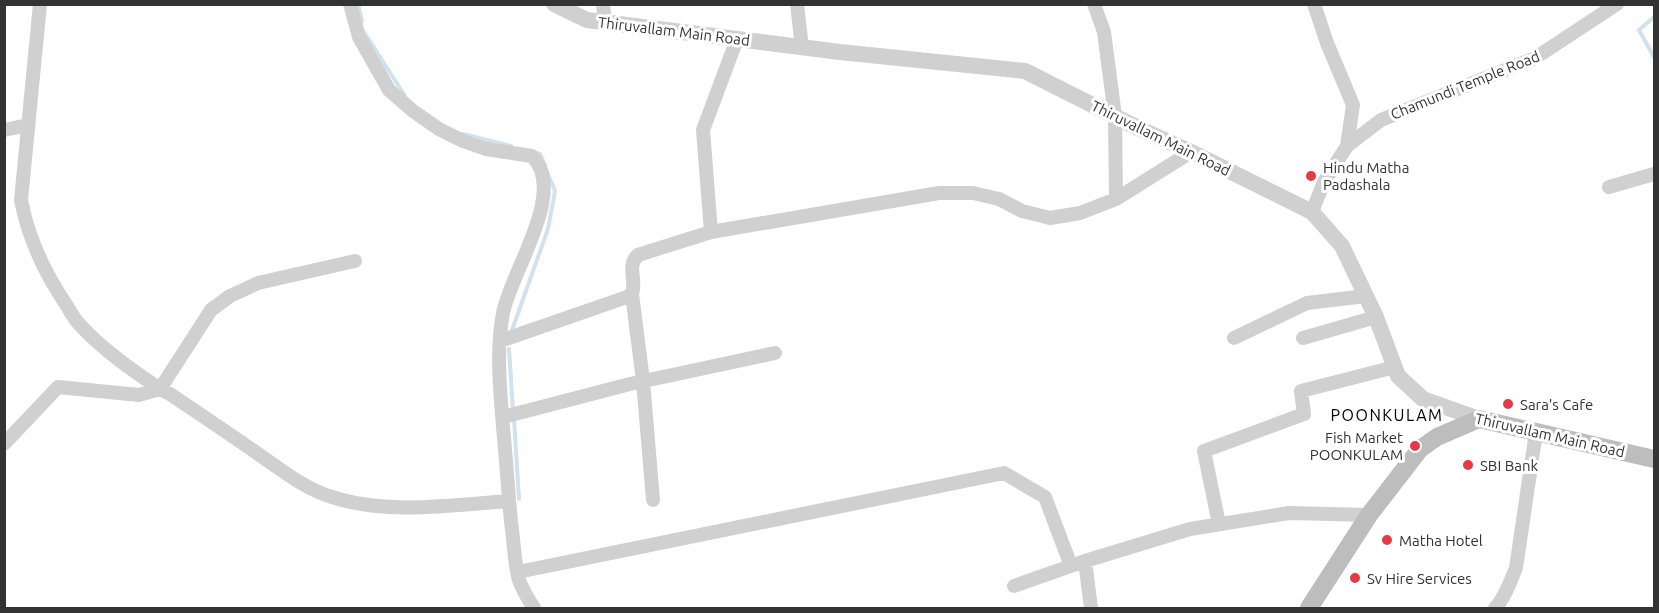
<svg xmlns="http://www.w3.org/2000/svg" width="1659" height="613" viewBox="0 0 1659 613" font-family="Ubuntu,sans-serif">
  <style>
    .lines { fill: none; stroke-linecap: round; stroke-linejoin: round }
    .stream { stroke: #cfe2ee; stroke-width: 4 }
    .minor { stroke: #d0d0d0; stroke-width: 14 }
    .tertiary { stroke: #d0d0d0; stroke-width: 16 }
    .secondary { stroke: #bdbdbd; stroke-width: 18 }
    .poi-dot { fill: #e63946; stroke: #fff; stroke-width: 2 }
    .labels { text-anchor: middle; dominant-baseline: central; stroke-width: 6; stroke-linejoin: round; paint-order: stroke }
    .street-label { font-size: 15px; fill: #333; stroke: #fff }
    .poi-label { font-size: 15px; fill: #333; stroke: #fff; text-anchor: start }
    .neighbourhood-label { font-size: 16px; letter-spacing: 1.5px; fill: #000; stroke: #fff }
  </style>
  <rect width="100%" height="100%" fill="#fff"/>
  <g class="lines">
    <path class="stream" d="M358,4l4,17
      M1654,17l-15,13 15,27
      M364,32l41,64
      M463,134l48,12
      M535,153l5,1 5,11
      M511,333l37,-104 7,-38 -8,-19
      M509,349l4,62
      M514,419l5,80"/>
    <path class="minor" d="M40,4l-19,196c7,37 25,75 46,106 4,7 8,14 13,19 23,25 52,45 80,64l10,5c31,21 61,41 91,62 22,15 44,33 71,41 54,18 121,8 177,4
      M350,4l9,33 30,53 24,21 26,18 24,12 23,8 46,7c36,36 -21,115 -29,157 -7,38 -3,76 0,114 3,31 5,63 8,95 3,19 3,40 8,58 4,11 9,19 15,28
      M603,4l2,19
      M797,4l5,44
      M1094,4l10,28 11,84 1,83
      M1314,4l13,39 26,62 -6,41
      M4,130l24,-5
      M1609,187l45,-13
      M1312,212l12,-30 23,-36 34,-26 154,-62 82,-54
      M711,232l-8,-102 34,-91
      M632,294l11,87 10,119
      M1234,338l73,-35 59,-7
      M1303,338l73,-21
      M500,341l127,-44 5,-3c5,-14 -6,-28 6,-39l73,-23 228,-39h34l26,6 23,12 28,7 30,-5 36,-14 75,-47
      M503,417l127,-33 145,-31
      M4,444l54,-57 81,8 21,-6 51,-79 19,-14 28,-13 97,-22
      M1219,524l-15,-73 100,-37 -3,-23 94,-24
      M1085,561l6,47
      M518,572l486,-99 41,24 26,69
      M1014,586l71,-25 105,-32 99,-16 80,2
      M1495,608c10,-10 15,-26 21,-40l20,-136"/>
    <path class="tertiary" d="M554,4l33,16 253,32 185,19 113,57 53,24 121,60 30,34 34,71 22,59 25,23 56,20"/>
    <path class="secondary" d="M1309,608l60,-93 51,-66 17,-12 42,-18 175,40"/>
  </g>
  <g class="poi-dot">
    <circle cx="1311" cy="176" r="6"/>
    <circle cx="1508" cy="404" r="6"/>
    <circle cx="1415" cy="446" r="6"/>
    <circle cx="1468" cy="465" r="6"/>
    <circle cx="1387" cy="540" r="6"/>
    <circle cx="1355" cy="578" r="6"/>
  </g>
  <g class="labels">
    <g class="street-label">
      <text transform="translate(674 31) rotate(7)">Thiruvallam Main Road</text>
      <text transform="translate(1465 85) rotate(-22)">Chamundi Temple Road</text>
      <text transform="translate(1161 138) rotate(26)">Thiruvallam Main Road</text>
      <text transform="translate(1550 435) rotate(13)">Thiruvallam Main Road</text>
    </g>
    <g class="poi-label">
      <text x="1323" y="167">Hindu Matha<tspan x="1323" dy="17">Padashala</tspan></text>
      <text x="1520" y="404">Sara's Cafe</text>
      <text x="1403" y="437" text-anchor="end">Fish Market<tspan x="1403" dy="17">POONKULAM</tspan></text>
      <text x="1480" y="465">SBI Bank</text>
      <text x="1399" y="540">Matha Hotel</text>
      <text x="1367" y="578">Sv Hire Services</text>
    </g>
    <g class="neighbourhood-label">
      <text x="1387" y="415">POONKULAM</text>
    </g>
  </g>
  <rect width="1659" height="613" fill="none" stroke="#333333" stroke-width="12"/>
</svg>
